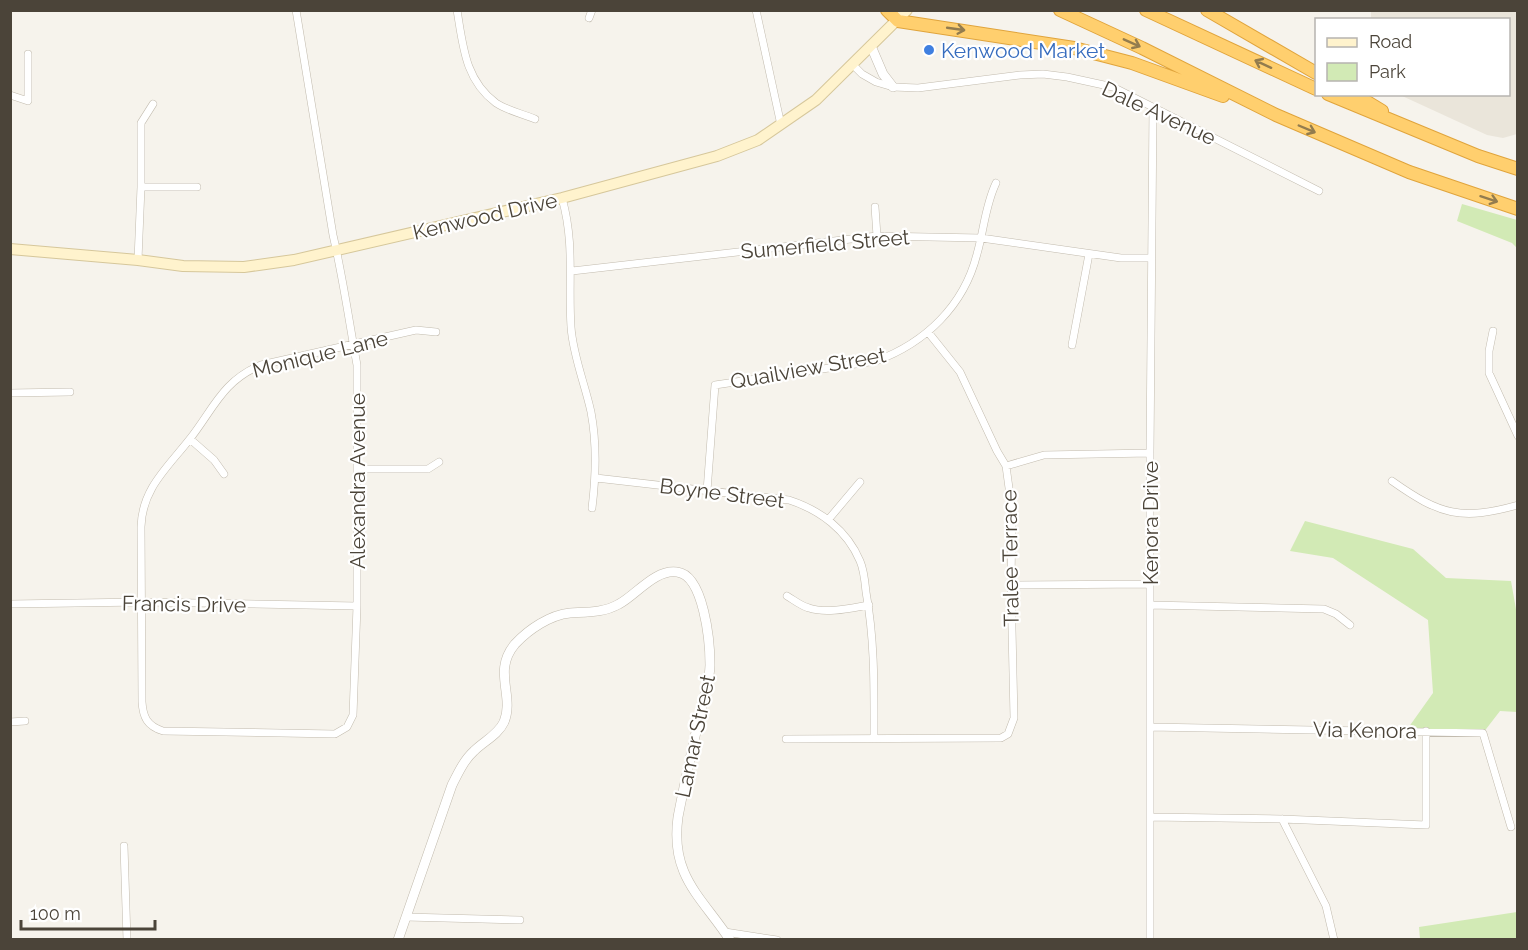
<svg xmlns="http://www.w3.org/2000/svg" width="1528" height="950" viewBox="0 0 1528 950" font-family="Raleway,sans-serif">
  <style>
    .residential { fill: #eae5da }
    .green { fill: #d2eab5 }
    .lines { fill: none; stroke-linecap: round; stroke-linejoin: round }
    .minor-casing { stroke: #c2bbae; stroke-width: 8 }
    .tertiary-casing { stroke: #c2bbae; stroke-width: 10 }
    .secondary-casing { stroke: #d6c79b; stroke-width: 12 }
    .motorway-casing { stroke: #e0a43c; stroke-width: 14 }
    .minor { stroke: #fff; stroke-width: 7 }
    .tertiary { stroke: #fff; stroke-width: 9 }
    .secondary { stroke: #fff3cd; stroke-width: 10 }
    .motorway { stroke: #ffcf6e; stroke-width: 12 }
    .oneway { stroke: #937c4e }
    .shop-dot { fill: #3f7fe0; stroke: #fff; stroke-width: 2 }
    .labels { text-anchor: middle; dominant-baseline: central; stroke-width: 4.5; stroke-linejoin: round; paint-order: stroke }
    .shop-label { font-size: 21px; fill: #366cbe; stroke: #fff; text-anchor: start }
    .street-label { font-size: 21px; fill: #4b4439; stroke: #fff }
  </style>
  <rect width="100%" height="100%" fill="#f6f3ec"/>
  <path class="residential" d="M1371,11h146v123l-14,4 -16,-3 -87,-40 108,-1v-74l-137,-1z"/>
  <path class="green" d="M1462,204l55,16v28l-5,-5 -55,-22z
    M1305,521l108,28 33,29 65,3 6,34v97l-17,-1 -17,22 -77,-2 27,-38 -5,-73 -95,-62 -43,-7z
    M1517,912v27h-97l-1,-12z"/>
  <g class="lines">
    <g class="minor-casing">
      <path id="minor" d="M296,10l37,225c10,43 16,86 24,130v241l-4,109 -6,12 -12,7 -172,-3c-16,-5 -20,-14 -21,-29l-1,-175c1,-38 26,-59 48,-87 24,-30 33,-59 72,-75l155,-35 20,2
        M457,10c6,36 8,70 39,93 10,7 27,11 39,16
        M756,10l25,115
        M589,18l3,-8
        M852,64l10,10 14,8 17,5 25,1 102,-13 23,-1 24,3 46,10 206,104
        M10,95l18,6v-47
        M141,187h56
        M562,198c13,46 6,84 9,129 2,29 14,57 20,85 6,32 5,64 1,96
        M875,207l2,29
        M138,260l3,-73v-64l12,-19
        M572,271l305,-35 104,2 140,20h30
        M1493,331l-4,20v22l29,63
        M1072,345l17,-91
        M10,393l60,-1
        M190,439l24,21 10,14
        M1006,466l38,-11 106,-2
        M358,469h70l11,-7
        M596,478l193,22c31,10 58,30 71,61 4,9 5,21 6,31 9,50 8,97 8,147
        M1392,481c48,34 69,40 126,24
        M707,491l8,-106 161,-24c49,-18 88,-55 101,-107 7,-24 8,-48 19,-71
        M828,520l32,-38
        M1011,585l139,-1
        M787,596c7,4 14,10 22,12 18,6 42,0 60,-3
        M10,604l132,-2 215,4
        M1150,605l174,4 12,5 14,11
        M10,722l15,-1
        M1150,727l333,6 28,94
        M786,739l215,-1 7,-4 6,-16 -3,-133 1,-75 -6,-44 -9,-15 -37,-79 -32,-40
        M1150,817l132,2 144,6v-94
        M1282,819l44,87 8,34
        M124,846l3,94
        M406,917l114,3
        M725,932l52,8
        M1150,940v-487l3,-346"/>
    </g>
    <g class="tertiary-casing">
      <path id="tertiary" d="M871,46l12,28 10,13
        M398,940l54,-155c6,-12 12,-25 22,-34 10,-10 24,-16 30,-29 11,-26 -12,-51 11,-78 14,-15 35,-29 55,-31 17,-1 33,0 49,-9 17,-9 36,-35 58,-32 27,3 33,70 33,93 0,14 -6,31 -9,45 -8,35 -16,71 -23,107 -8,59 23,79 52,123"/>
    </g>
    <g class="secondary-casing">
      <path id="secondary" d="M10,249l128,11 45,6 61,1 50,-7 268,-62 155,-42 41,-16 58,-40 91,-90"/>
    </g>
    <g class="motorway-casing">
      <path id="motorway" d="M887,10l11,11 176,27 58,15 91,33
        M1060,10l82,38 134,67 133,57 109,37
        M1146,10l170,79
        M1207,10l109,63
        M1328,94l150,62 40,13
        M1354,94l28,17"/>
    </g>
    <use href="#minor" class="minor"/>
    <use href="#tertiary" class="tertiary"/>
    <use href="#secondary" class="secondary"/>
    <use href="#motorway" class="motorway"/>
  </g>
  <defs><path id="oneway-shaft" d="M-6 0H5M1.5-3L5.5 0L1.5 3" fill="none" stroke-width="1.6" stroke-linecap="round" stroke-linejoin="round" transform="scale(1.5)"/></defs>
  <g class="oneway">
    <use href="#oneway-shaft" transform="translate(956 29) rotate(8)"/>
    <use href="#oneway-shaft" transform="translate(1132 43) rotate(24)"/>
    <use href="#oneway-shaft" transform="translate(1263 64) rotate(-155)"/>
    <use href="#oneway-shaft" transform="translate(1307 129) rotate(23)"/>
    <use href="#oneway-shaft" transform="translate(1489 199) rotate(18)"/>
  </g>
  <circle class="shop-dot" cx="929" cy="50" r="6"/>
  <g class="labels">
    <g class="shop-label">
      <text x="941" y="50">Kenwood Market</text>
    </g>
    <g class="street-label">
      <text transform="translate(1159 113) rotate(25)">Dale Avenue</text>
      <text transform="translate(485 216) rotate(-13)">Kenwood Drive</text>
      <text transform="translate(825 244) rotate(-5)">Sumerfield Street</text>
      <text transform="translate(320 354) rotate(-14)">Monique Lane</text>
      <text transform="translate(808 368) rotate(-10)">Quailview Street</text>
      <text transform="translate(357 481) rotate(-90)">Alexandra Avenue</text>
      <text transform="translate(722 493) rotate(7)">Boyne Street</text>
      <text transform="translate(1150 523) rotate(-90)">Kenora Drive</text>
      <text transform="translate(1010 558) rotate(-91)">Tralee Terrace</text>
      <text transform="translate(184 604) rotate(1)">Francis Drive</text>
      <text transform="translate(1365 730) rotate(1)">Via Kenora</text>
      <text transform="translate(695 736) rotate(-78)">Lamar Street</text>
    </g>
  </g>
  <rect width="1528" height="950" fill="none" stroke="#4b4439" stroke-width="24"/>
  <rect x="1315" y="18" width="195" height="78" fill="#ffffff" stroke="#b7b4b0" stroke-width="1.5"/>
  <rect x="1327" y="38" width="30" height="9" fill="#fff3cd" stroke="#b7b4b0" stroke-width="1.5"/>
  <text x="1369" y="48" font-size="18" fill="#4b4439">Road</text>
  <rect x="1327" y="63" width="30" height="18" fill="#d2eab5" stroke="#b7b4b0" stroke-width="1.5"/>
  <text x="1369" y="78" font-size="18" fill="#4b4439">Park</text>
  <path d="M21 920v9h134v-9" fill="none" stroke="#4b4439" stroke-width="3"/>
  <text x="30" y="920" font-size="18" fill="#4b4439" stroke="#ffffff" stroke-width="4.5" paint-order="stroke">100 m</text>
</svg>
